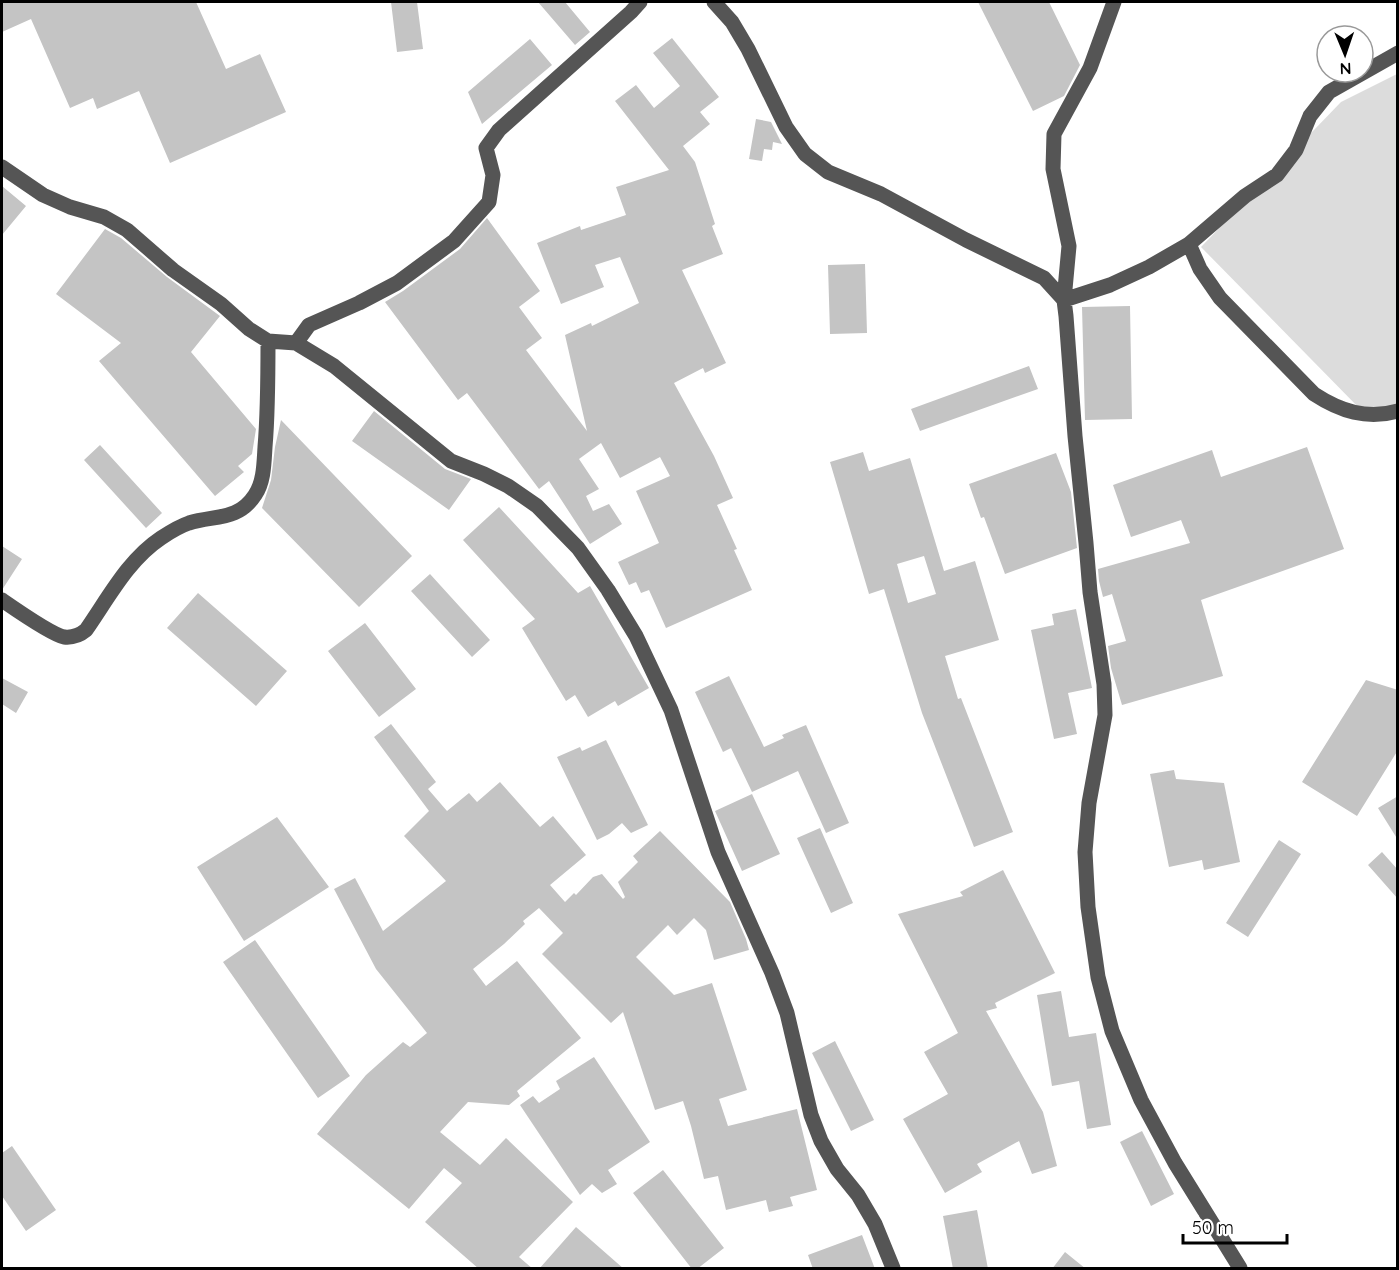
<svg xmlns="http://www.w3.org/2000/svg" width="1399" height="1270" viewBox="0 0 1399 1270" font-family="Quicksand,sans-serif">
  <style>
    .green { fill: #dcdcdc }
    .building { fill: #c4c4c4; fill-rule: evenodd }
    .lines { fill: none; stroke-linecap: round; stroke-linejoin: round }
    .minor { stroke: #555; stroke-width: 15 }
  </style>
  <rect width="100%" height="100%" fill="#fff"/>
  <path class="green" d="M1397,74v331l-36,5 -160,-163 140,-145z"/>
  <path class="building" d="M2,2h194l30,67 34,-15 26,58 -116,51 -31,-72 -42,18 -4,-11 -23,10 -39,-89 -29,13z
    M391,2h26l6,47 -26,3z
    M538,2h27l25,30 -15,13z
    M978,2h71l31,63 -16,31 -31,15z
    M672,38l47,59 -19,15 10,12 -27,22 12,16 20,62 -3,2 11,28 -41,16 44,93 -21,10 -2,-5 -29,15 40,73 19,42 -16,7 20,44 -3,1 18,40 -86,38 -17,-38 -8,3 -5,-11 -7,3 -11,-23 41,-19 -23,-52 34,-15 -10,-19 -40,21 -19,-35 -22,16 20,30 -13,7 7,15 16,-7 13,20 -32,20 -41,-63 -10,8 -72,-96 -9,7 -73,-98 18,-11 57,-42 27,-31 53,73 -21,16 23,31 -16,12 61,81 -22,-96 26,-12 1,3 47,-23 -19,-46 -25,8 9,22 -43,17 -24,-61 43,-17 1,4 45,-15 -10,-28 53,-17 -54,-69 21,-16 18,23 26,-22 -27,-33z
    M530,39l22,26 -70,59 -14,-32z
    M756,119l15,3 11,22 -9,-2 -1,8 -8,-1 -2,12 -13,-2z
    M2,186l24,20 -24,29z
    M105,229l16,9 46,39 53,39 -29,36 65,77 -4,25 -14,12 6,6 -29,24 -116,-135 22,-18 -65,-49z
    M865,264l2,69 -37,1 -2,-69z
    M1130,306l2,113 -47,1 -3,-113z
    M1029,366l9,23 -118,42 -9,-22z
    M374,411l71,58 26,10 -22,31 -97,-69z
    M281,420l131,136 -53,51 -97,-99 9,-28 4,-33z
    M100,445l62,68 -16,15 -62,-68z
    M1307,447l37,102 -143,51 22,76 -101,29 -11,-37 -3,-22 18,-5 -14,-47 -9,3 -4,-16 -1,-12 92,-26 -9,-23 -50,17 -18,-52 99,-35 9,27z
    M863,452l6,19 41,-13 34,113 31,-10 24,79 -54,16 13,43 3,-1 52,134 -39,15 -52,-134 -38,-124 -15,5 -39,-132zM924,556l12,38 -28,9 -11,-39z
    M1056,453l15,39 6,56 -72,26 -21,-57 -3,1 -12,-34z
    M499,507l79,86 12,-7 59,102 -31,18 -3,-5 -27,16 -13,-22 -9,6 -44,-73 13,-9 -72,-79z
    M2,546l20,13 -20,31z
    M430,574l60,66 -18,17 -61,-66z
    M198,593l89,78 -31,35 -89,-78z
    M1076,609l16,79 -24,5 9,41 -23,5 -23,-109 23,-5 -2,-11z
    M365,623l51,66 -37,28 -51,-66z
    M729,676l35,71 20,-9 -2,-3 24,-10 43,98 -23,10 -28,-62 -46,21 -21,-44 -8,4 -28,-60z
    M2,678l26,14 -12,21 -14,-9z
    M1366,680l32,10v60l-41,66 -55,-34z
    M391,724l45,58 -8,7 19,22 22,-18 8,9 23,-20 40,45 13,-11 33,39 -36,30 15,17 9,-9 2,2 17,-18 9,-3 21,25 2,-2 -7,-15 20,-20 -5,-6 27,-25 70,71 16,37 3,11 -35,10 -8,-30 -12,-12 -17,17 -9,-10 -32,32 38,38 38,-12 35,107 -28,9 9,27 69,-17 20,81 -27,7 3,9 -24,6 -3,-12 -40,10 -8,-34 -14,3 -13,-53 -8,-25 -28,9 -32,-98 -12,11 -69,-69 21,-21 -24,-25 -16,13 2,3 -21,20 -31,25 13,17 31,-25 64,77 -64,53 3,5 -11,9 -41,-3 -28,30 40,33 26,-27 67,64 -54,55 14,12h-54l-54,-47 37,-39 -18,-15 -35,41 -92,-75 49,-59 37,-33 7,5 17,-14 -51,-64 -42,-80 21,-11 28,53 63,-50 -42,-45 25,-25 -55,-74z
    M606,740l42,85 -17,8 -9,-10 -13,11 -12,6 -40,-83 23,-10 2,4z
    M1174,770l2,9 48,4 16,79 -36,8 -2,-10 -33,7 -19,-93z
    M752,794l28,60 -38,17 -27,-60z
    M1398,796v44l-20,-32z
    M277,817l52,70 -85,54 -47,-74z
    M820,828l33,75 -22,10 -34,-75z
    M1279,840l22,14 -53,83 -22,-14z
    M1382,852l16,18v29l-30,-34z
    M1003,870l52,103 -60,30 2,5 -11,3 57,101 14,54 -25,8 -13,-33 -42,23 5,8 -37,21 -42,-74 45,-25 -24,-42 34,-19 -60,-119 65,-18 -3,-4z
    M255,940l95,136 -32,22 -95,-136z
    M1061,991l8,46 27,-4 15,92 -24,4 -8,-48 -27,5 -15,-91z
    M835,1041l39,79 -23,11 -39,-78z
    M594,1057l56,85 -42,28 9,14 -15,9 -10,-9 -12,11 -60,-90 13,-9 6,7 21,-14 -4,-8z
    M1142,1131l32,63 -23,12 -31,-64z
    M12,1146l44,64 -30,21 -24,-35v-43z
    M663,1170l61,78 -27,21h-5l-59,-76z
    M977,1210l11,59h-35l-10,-53z
    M576,1227l48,42h-85z
    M862,1235l13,34h-62l-5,-14z
    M1065,1252l21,17h-34z"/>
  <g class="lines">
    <path class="minor" d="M714,2l18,20 16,27 38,78 19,27 23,18 53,22 85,46 78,38 20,22 2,16 9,120 11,107 4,49 14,92 1,31 -16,88 -4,49 3,55 10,70 14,54 29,69 34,63 65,105
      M1114,2l-24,66 -36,66 -1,35 16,77 -5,54 46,-15 39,-18 40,-23 56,-48 32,-21 19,-25 14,-34 19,-24 69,-39
      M2,167l41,28 27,12 34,10 23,13 46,40 48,34 28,25 19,12 28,2 38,23 117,95 33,13 24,12 29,20 41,42 30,42 28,46 35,74 47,142 54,121 15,40 24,102 10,26 16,28 21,26 17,29 18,44
      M1189,244l11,25 20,29 94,96c26,17 53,26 84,17
      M296,343l13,-18 50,-22 38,-20 57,-42 35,-39 4,-27 -7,-27 13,-18 132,-118 9,-10
      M2,600c13,9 49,34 62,37 9,1 16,-2 22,-7 23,-33 42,-70 75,-92 9,-6 19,-12 28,-15 26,-8 49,-2 66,-28 9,-13 9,-32 10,-48 3,-35 3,-70 3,-106"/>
  </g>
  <rect width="1399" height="1270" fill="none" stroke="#000000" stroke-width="6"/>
  <g transform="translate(1345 54) rotate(178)"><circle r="28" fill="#ffffff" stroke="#999999" stroke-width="1.5"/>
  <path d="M0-4.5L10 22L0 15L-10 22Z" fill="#000000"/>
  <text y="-9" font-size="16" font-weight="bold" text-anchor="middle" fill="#000000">N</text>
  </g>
  <path d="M1183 1234v9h104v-9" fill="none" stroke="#000000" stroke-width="3"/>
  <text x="1192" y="1234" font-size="18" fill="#000000" stroke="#ffffff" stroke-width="4.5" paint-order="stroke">50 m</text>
</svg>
